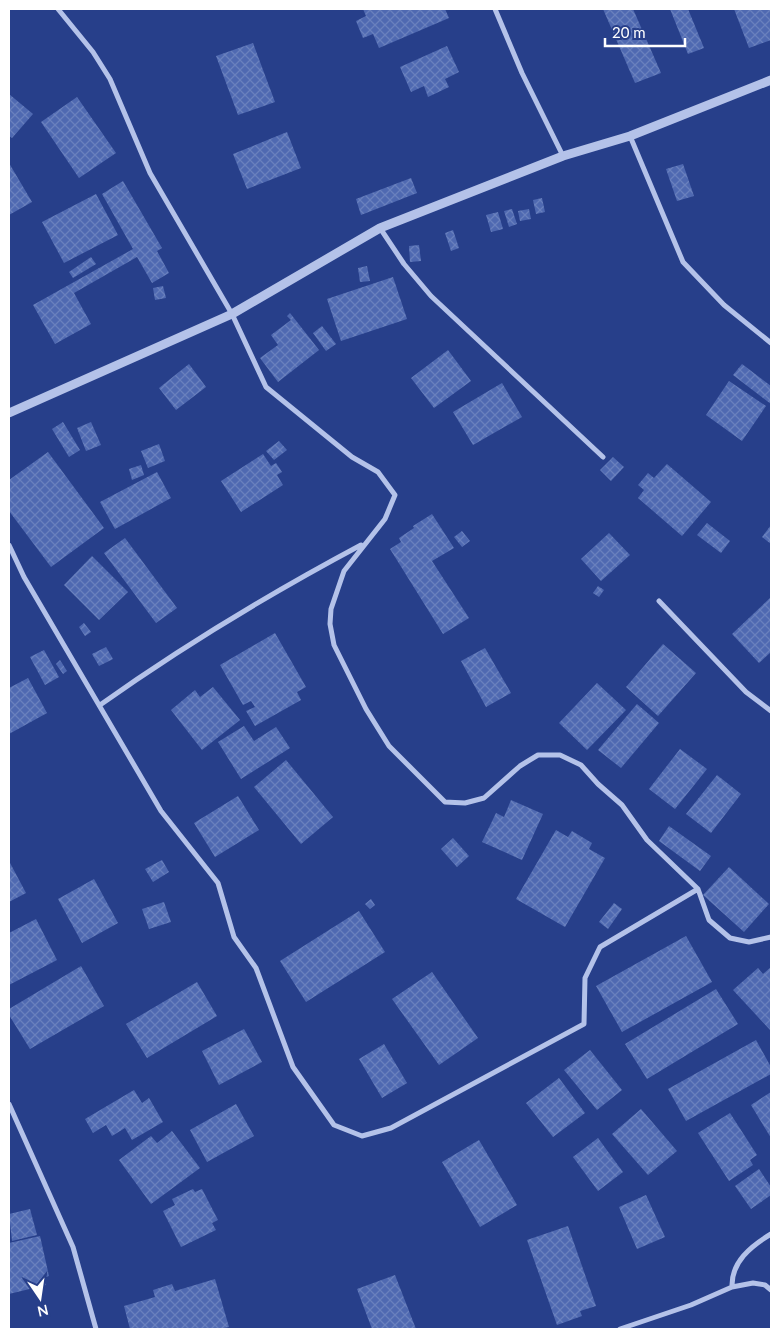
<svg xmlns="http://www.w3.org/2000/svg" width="780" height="1338" viewBox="0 0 780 1338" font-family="Lato,sans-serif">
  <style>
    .building { fill: url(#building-cross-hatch) }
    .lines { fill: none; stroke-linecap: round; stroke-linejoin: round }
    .minor { stroke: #b4c2e9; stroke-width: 5 }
    .tertiary { stroke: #b4c2e9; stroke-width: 9 }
  </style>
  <defs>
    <pattern id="building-cross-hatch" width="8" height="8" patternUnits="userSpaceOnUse" patternTransform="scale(1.25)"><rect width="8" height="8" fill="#4f69b1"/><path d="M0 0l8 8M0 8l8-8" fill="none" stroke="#6980bd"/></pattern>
  </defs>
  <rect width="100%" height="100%" fill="#273f8a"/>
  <path class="building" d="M363,9h82l4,9 -70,30 -6,-14 -10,4 -7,-17 10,-5z
    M603,9h30l28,64 -26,10z
    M670,9h18l16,39 -16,6z
    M734,9h37v31l-22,8z
    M253,43l22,59 -37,13 -22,-59z
    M447,46l12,26 -14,7 4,8 -21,10 -4,-11 -13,6 -11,-25z
    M9,94l24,20 -21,24 -3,-2z
    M77,97l39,56 -37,25 -38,-56z
    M287,132l14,36 -54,21 -14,-35z
    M9,163l23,39 -23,13z
    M683,164l11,32 -17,5 -11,-32z
    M411,178l6,15 -56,22 -5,-16z
    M123,181l39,67 -5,3 12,22 -17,10 -15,-26 -63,36 17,31 -36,20 -22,-39 100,-56 -31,-55z
    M96,194l22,41 -54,28 -22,-41z
    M542,198l3,14 -9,2 -3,-14z
    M512,209l5,15 -8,3 -5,-16z
    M529,209l2,10 -11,2 -2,-10z
    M498,212l5,17 -12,3 -5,-17z
    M453,230l6,18 -8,3 -6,-18z
    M419,245l2,16 -11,1 -1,-16z
    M91,257l5,7 -23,14 -4,-6z
    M367,266l3,15 -10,1 -2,-14z
    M393,277l14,42 -66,22 -14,-42z
    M163,286l3,12 -11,2 -2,-12z
    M290,313l29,37 -41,32 -18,-24 18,-13 -7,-10 20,-15 -4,-4z
    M322,326l14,18 -10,7 -13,-18z
    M448,350l23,31 -37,27 -23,-30z
    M189,364l17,23 -30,23 -17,-22z
    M742,364l29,22v18l-38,-29z
    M729,381l37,25 -24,35 -36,-26z
    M502,383l20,34 -49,28 -20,-33z
    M63,422l17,28 -11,7 -17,-28z
    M91,422l10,23 -15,6 -9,-23z
    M279,441l8,9 -13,10 -8,-9z
    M159,444l6,17 -17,7 -7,-17z
    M48,452l56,76 -53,39 -42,-56v-31z
    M263,454l8,12 5,-3 6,9 -5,3 6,10 -42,27 -20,-31z
    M613,457l11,10 -13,14 -11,-11z
    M667,464l44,38 -29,34 -44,-38 6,-8 -6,-5 10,-12 6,5z
    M141,465l3,10 -12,5 -3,-11z
    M157,472l14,26 -56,31 -15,-27z
    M432,514l22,34 -22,13 37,57 -26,16 -53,-85 11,-7 -2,-4 15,-10 -1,-2z
    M707,523l23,18 -9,12 -24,-18z
    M771,525v19l-9,-7z
    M462,531l8,10 -8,6 -8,-10z
    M609,533l21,22 -29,26 -20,-22z
    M125,538l52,70 -21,15 -52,-70z
    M92,556l36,36 -29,28 -35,-35z
    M598,586l6,4 -5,7 -6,-4z
    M771,597v55l-12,11 -27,-29z
    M84,623l7,9 -6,4 -6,-9z
    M275,633l31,54 -9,5 4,8 -46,26 -9,-15 9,-4 -4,-6 -8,4 -23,-40z
    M663,644l33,29 -38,43 -32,-29z
    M106,647l7,12 -14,7 -7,-12z
    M485,648l26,45 -25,14 -25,-46z
    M44,650l15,27 -14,8 -15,-28z
    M60,660l7,11 -4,3 -7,-10z
    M28,678l19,35 -38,21v-46z
    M597,683l29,27 -39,40 -28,-27z
    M213,687l27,33 -38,30 -31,-40 24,-20 5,7z
    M637,704l22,19 -38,45 -23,-18z
    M244,726l10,15 22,-14 14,21 -49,31 -23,-37z
    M680,749l27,20 -32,40 -26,-20z
    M286,760l47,57 -32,27 -47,-57z
    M717,775l24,19 -30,39 -25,-19z
    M238,796l21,34 -44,27 -21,-34z
    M511,800l32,14 -21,46 -40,-18 14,-29 8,4z
    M669,826l42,30 -11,15 -41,-30z
    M556,830l12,7 4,-6 20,12 -3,6 16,9 -40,69 -49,-28z
    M453,838l16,18 -12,11 -16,-18z
    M162,860l7,12 -16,10 -8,-13z
    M9,861l17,32 -17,9z
    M729,867l40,37 -25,28 -41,-37z
    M94,879l24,44 -36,20 -24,-44z
    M371,899l4,6 -5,4 -5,-5z
    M164,902l7,20 -22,7 -7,-20z
    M614,903l8,6 -14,20 -9,-7z
    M359,911l26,41 -79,50 -26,-41z
    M36,919l21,41 -48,25v-52z
    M686,936l26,46 -90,50 -26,-46z
    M81,966l23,40 -74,43 -21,-34v-6z
    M771,967v64l-38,-41 25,-22 5,6z
    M432,972l46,66 -39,27 -47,-66z
    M197,982l20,34 -70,42 -21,-34z
    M716,989l22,35 -91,55 -22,-35z
    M244,1029l18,33 -43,23 -17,-34z
    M756,1040l15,27v7l-85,47 -18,-32z
    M384,1044l23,39 -25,15 -23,-39z
    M590,1050l32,40 -25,20 -33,-40z
    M559,1078l26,35 -32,24 -27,-34z
    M134,1090l8,13 7,-5 14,24 -31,18 -7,-12 -13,8 -6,-11 -13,8 -8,-14z
    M771,1092v46l-20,-33z
    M236,1104l18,32 -47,26 -17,-32z
    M641,1109l36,42 -29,24 -36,-41z
    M730,1113l27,42 -7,5 3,5 -24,16 -31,-48z
    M172,1131l28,37 -49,36 -32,-44 32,-24 6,7z
    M598,1138l25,34 -25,19 -25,-34z
    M479,1140l38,65 -37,22 -38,-65z
    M759,1169l12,18v8l-20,14 -16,-23z
    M193,1189l2,3 7,-3 16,31 -6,3 4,7 -35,17 -18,-36 12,-6 -3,-6z
    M646,1195l19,42 -28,12 -18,-42z
    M30,1209l7,26 -25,6 -3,-27z
    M568,1226l28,80 -16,5 2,5 -25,9 -30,-85z
    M40,1236l9,40 -6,2 3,7 -37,9v-51z
    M395,1275l21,54h-44l-15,-40z
    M215,1279l14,48 -9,2h-90l-6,-23 31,-9 -2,-7 19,-6 3,7z"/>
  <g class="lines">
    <path class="minor" d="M58,9l35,43 17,27 40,94 82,141 34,73 86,70 26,15 17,23 -10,24 -41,52 -13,38 -1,15 4,21 32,64 23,37 56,56 20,1 19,-5 36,-32 18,-11h22l21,10 17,19 24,21 25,35 51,49 11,31 21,18 19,4 22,-5
      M495,9l27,64 41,83
      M630,136l53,126 41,43 47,38
      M380,228l24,36 27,32 172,161
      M9,545l15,32 137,234 57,72 16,54 22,31 37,99 41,58 28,11 29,-8 193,-104 1,-46 15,-31 98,-58
      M659,601l87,91 25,19
      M100,705c83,-59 171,-112 261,-160
      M9,1104l64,143 23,82
      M732,1287c-1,-25 19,-41 39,-53
      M620,1329l71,-24 41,-18 21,-4 12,2 6,5"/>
    <path class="tertiary" d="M9,413l223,-99 148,-86 183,-72 67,-20 141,-56"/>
  </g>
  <rect width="780" height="1338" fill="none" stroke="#ffffff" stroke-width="20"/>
  <g transform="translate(40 1298) rotate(167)" stroke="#273f8a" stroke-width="4" paint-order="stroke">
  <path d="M0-4L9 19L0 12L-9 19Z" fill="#ffffff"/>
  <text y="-8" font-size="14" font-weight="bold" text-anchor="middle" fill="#ffffff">N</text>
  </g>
  <path d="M605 38v8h80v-8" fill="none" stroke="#ffffff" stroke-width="2.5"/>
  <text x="612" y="38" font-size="15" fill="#ffffff" stroke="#273f8a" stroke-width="4" paint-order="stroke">20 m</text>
</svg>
